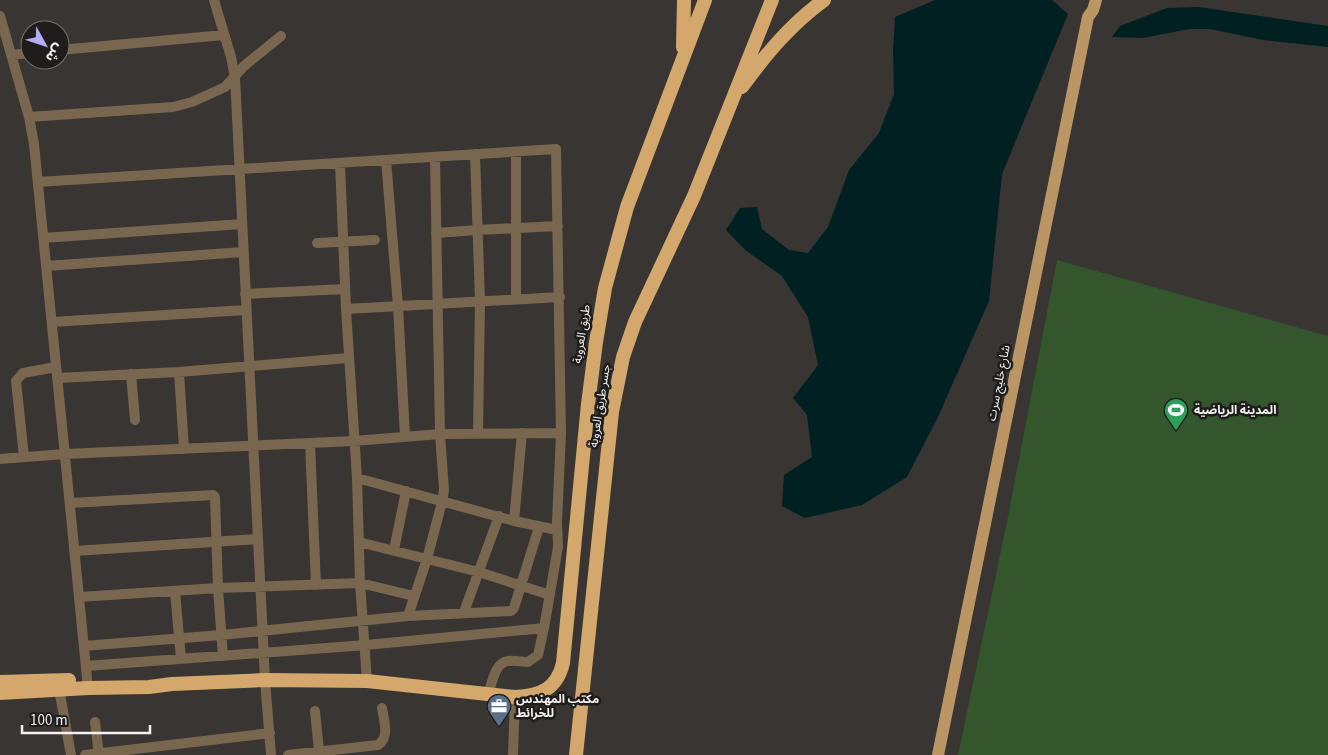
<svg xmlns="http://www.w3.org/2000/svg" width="1328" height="755" viewBox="0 0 1328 755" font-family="'Source Sans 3','Noto Sans Arabic',sans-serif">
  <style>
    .green { fill: #33562d }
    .water { fill: #002021 }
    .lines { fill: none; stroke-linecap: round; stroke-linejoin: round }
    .minor { stroke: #79664f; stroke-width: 10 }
    .major { stroke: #bb9564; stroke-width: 12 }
    .highway { stroke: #d4a76c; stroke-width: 14 }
    .labels { text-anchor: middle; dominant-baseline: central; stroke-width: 5; stroke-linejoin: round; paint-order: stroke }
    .street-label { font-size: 12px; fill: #f4f2f0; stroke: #1e1d1c }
    .poi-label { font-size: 12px; font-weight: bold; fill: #f4f2f0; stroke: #1e1d1c; text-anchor: start }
  </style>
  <rect width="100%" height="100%" fill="#383532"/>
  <path class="green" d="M1057,260l271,76v419h-370l48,-228z"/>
  <path class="water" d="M935,0h117l16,14 -66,160 -13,127 -51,116 -31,60 -45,28 -57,13 -23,-12 2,-31 28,-18 -5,-42 -14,-17 25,-33 -10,-48 -26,-41 -37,-26 -19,-20 14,-22 17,-1 5,22 27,21 19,3 20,-26 21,-57 30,-37 15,-39 -1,-43 2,-34z
    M1199,7l129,19v21l-65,-7 -53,-11h-21l-46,9 -31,-1 8,-11 47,-18z"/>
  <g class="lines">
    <path class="minor" d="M214,0l17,57 4,20 30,603 6,75
      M0,16l29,101 5,27 54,544
      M60,50l164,-15
      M11,55l19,-2
      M29,117l144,-10 19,-5 33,-15 19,-21 37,-30
      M516,152v147
      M475,154l5,147 -2,133
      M386,160l12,146 7,131
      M340,163l6,146 11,169 3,105 7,98
      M38,182l518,-33 5,284 -4,89 1,25 -14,81 -6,27 -10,7c-6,0 -13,-2 -20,-1 -13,1 -16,23 -20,33
      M436,233l41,-3 81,-4
      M43,238l199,-14
      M317,243l58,-3
      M46,266l197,-14
      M245,294l100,-5
      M346,309l214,-12
      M52,322l194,-12
      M179,372l5,77
      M131,374l4,46
      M57,378l122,-6 169,-14
      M310,443l6,142
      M24,457l-8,-76 7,-8 33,-6
      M0,459l65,-5 289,-13 86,-7 121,-1
      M357,478l157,43 43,9
      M70,503l143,-8 2,2 3,91 5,68
      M514,521l8,-88
      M359,542l120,30 71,23
      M394,550l12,-59
      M74,551l184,-12
      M175,591l6,68
      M79,597l139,-9 142,-5 54,13
      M464,612l35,-96
      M408,616l19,-57 15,-57 2,-12 -4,-56 -5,-277
      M84,646l137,-11 187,-19 103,-5 3,-3 25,-81
      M86,666l280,-21 178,-17
      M59,689l12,66
      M315,711l4,40
      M95,722l4,33
      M85,755l185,-22
      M288,755l90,-10c12,-8 6,-24 4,-37
      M513,755l2,-58"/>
    <path class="major" d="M938,755l150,-738 5,-7 3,-10"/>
    <path class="highway" d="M683,47l1,-47
      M742,87c24,-33 49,-63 82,-87
      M0,682l69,-2
      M0,693l88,-5 61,-1 23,-3 93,-4 102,1 148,16c25,-1 42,-8 48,-34l25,-259 8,-62 9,-54 22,-81 78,-207
      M576,755l36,-343 11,-55 12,-35 59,-126 78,-196"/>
  </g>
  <defs>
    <g id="stadium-pin" transform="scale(1.25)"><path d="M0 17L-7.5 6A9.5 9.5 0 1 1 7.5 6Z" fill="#2e9e5b" stroke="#1e1d1c"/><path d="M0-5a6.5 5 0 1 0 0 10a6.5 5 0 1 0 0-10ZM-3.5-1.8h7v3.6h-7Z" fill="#fff"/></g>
    <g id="office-pin" transform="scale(1.25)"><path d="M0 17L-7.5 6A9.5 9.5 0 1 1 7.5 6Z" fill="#5c6f8a" stroke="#1e1d1c"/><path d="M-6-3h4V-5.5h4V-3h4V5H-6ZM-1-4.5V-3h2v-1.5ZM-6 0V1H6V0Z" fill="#fff"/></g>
  </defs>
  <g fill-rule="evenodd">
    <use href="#stadium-pin" x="1176" y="410"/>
    <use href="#office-pin" x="499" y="706"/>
  </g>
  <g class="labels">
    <g class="street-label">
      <text transform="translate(582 334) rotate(-81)">طريق العروبة</text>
      <text transform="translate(999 383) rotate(-79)">شارع خليج سرت</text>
      <text transform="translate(600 406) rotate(-81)">جسر طريق العروبة</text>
    </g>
    <g class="poi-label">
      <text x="1194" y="410">المدينة الرياضية</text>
      <text x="516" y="699">مكتب المهندس<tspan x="516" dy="14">للخرائط</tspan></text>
    </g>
  </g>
  <g transform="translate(45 45) rotate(130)"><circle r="24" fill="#1e1d1c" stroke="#747271"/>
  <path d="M0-4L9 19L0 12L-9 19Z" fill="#b4acf9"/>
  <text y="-8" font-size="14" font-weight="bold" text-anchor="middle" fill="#f4f2f0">ش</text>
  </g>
  <path d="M22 725v8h128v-8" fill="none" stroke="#f4f2f0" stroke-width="2.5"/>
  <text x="30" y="725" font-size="15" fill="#f4f2f0" stroke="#1e1d1c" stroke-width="4" paint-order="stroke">100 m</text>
</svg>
